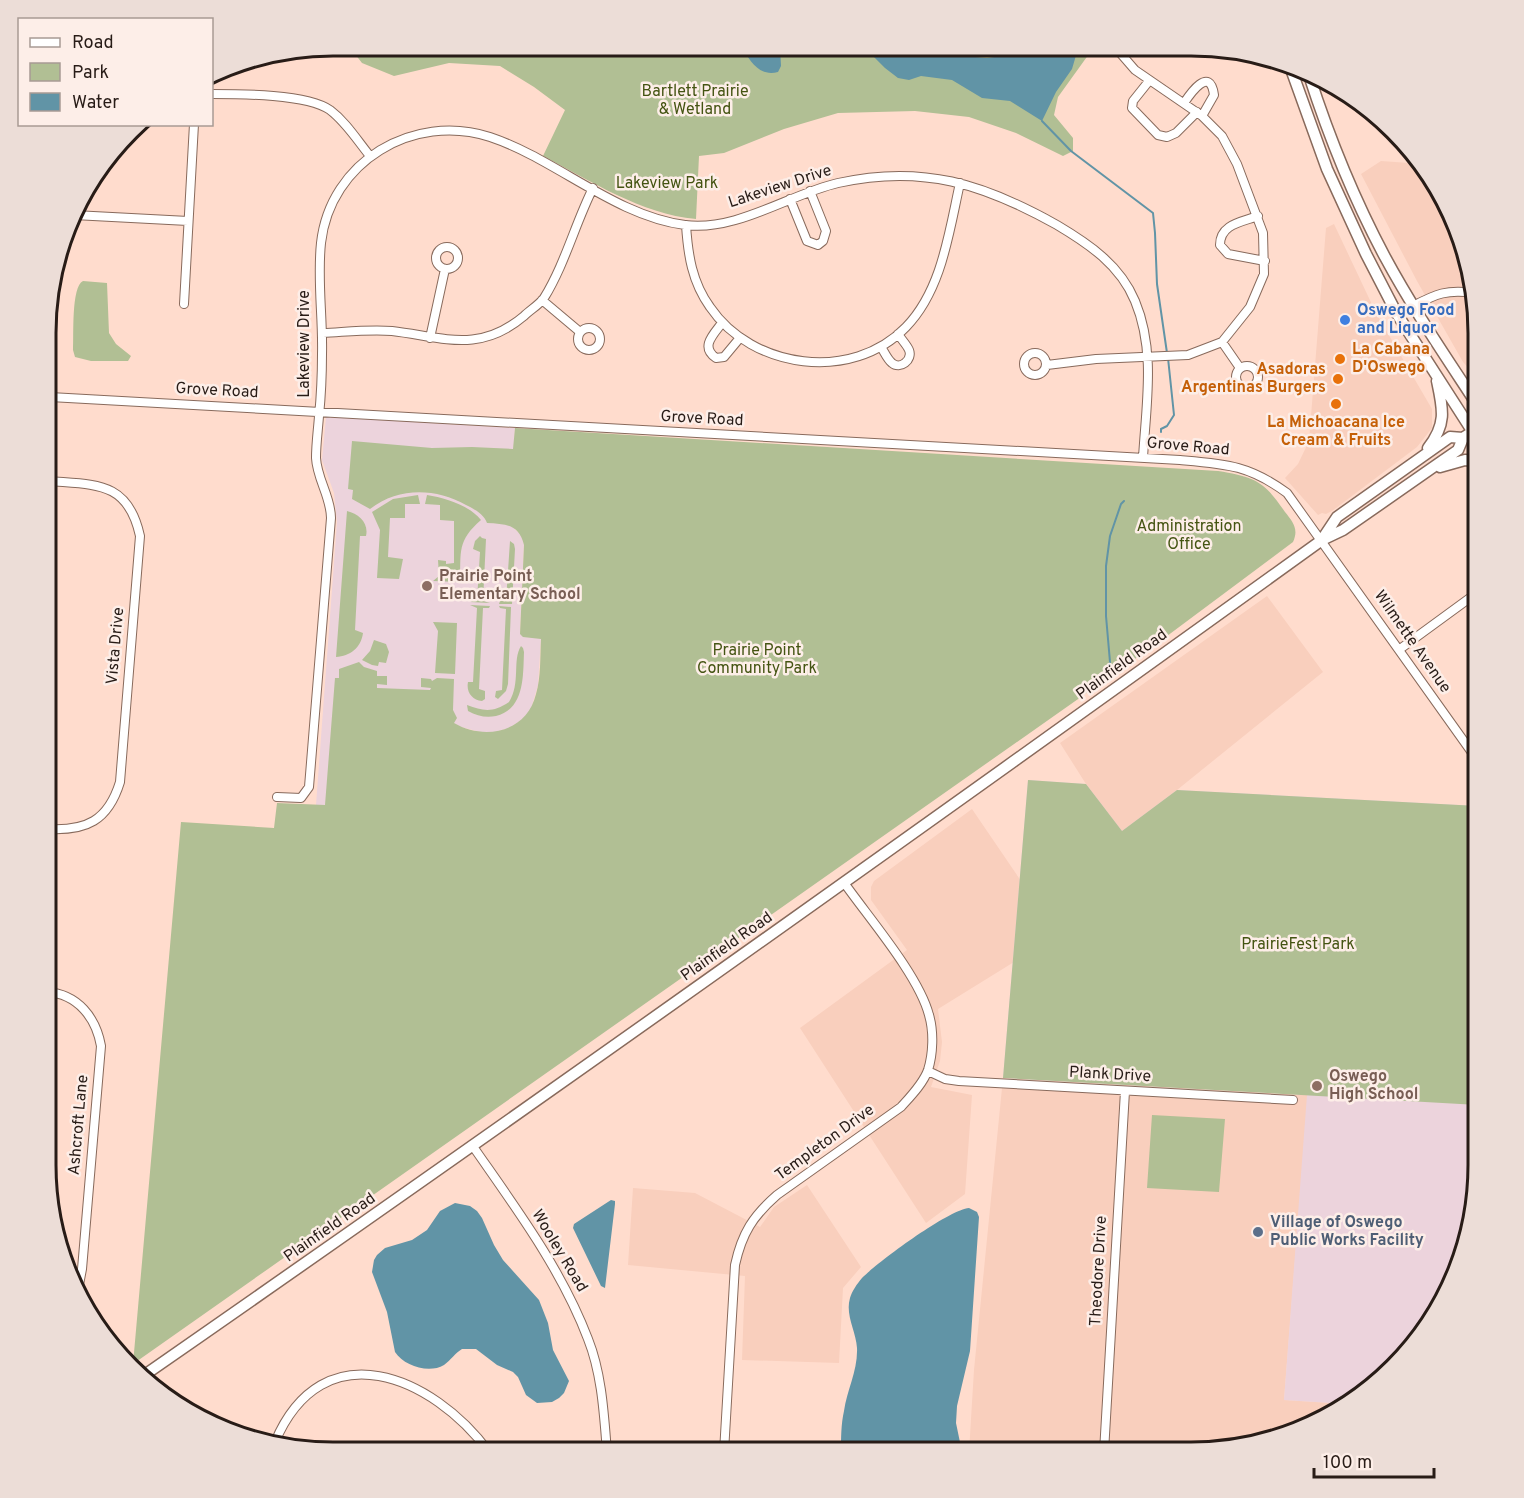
<svg xmlns="http://www.w3.org/2000/svg" width="1524" height="1498" viewBox="0 0 1524 1498" font-family="Overpass,sans-serif">
  <style>
    .built { fill: #f9cfbd }
    .education { fill: #ecd3dc }
    .green { fill: #b1bf94 }
    .water { fill: #6194a6 }
    .lines { fill: none; stroke-linecap: round; stroke-linejoin: round }
    .stream { stroke: #6194a6; stroke-width: 2 }
    .minor-casing { stroke: #886a5c; stroke-width: 10 }
    .major-casing { stroke: #886a5c; stroke-width: 13 }
    .minor { stroke: #fff; stroke-width: 8 }
    .major { stroke: #fff; stroke-width: 10 }
    .shop-dot { fill: #3f7fe0; stroke: #fdeee8; stroke-width: 2 }
    .food-dot { fill: #e8710a; stroke: #fdeee8; stroke-width: 2 }
    .education-dot { fill: #8d6e63; stroke: #fdeee8; stroke-width: 2 }
    .service-dot { fill: #5c6f8a; stroke: #fdeee8; stroke-width: 2 }
    .labels { text-anchor: middle; dominant-baseline: central; stroke-width: 5; stroke-linejoin: round; paint-order: stroke }
    .park-label { font-size: 16px; fill: #445412; stroke: #fdeee8 }
    .street-label { font-size: 16px; fill: #281c17; stroke: #fdeee8 }
    .shop-label { font-size: 16px; font-weight: bold; fill: #366cbe; stroke: #fdeee8; text-anchor: start }
    .food-label { font-size: 16px; font-weight: bold; fill: #c56008; stroke: #fdeee8; text-anchor: start }
    .education-label { font-size: 16px; font-weight: bold; fill: #785e54; stroke: #fdeee8; text-anchor: start }
    .service-label { font-size: 16px; font-weight: bold; fill: #4e5e75; stroke: #fdeee8; text-anchor: start }
    .rim { fill: none; stroke: #281c17; stroke-width: 3 }
  </style>
  <rect width="100%" height="100%" fill="#ffdccd"/>
  <path class="built" d="M1381,161l42,3 41,76 14,74v65l-15,-17 -46,-81 -56,-107z
    M1334,224l42,89 56,96v19l-15,19 -85,64 -6,3 -4,-1 -4,2 -33,-37 13,-14 11,-23 17,-213z
    M1267,596l56,76 -146,118 -55,42 -36,-48 -26,-41z
    M972,809l49,72 -7,81 -76,47 4,33 -2,19 -9,26 41,8 -7,99 -39,29 -126,-195 107,-78 -36,-50v-13l3,-6z
    M1003,1078l305,17 -24,305 63,4 -63,34 -74,14h-241l5,-82z
    M807,1185l54,82 -18,21 -4,75 -97,-3 3,-84 -117,-11 5,-77 62,5 65,34 14,-20z"/>
  <path class="education" d="M326,417l189,11 -5,96 12,12 2,8 -4,89 21,5 -3,47 -7,24 -8,10 -13,9 -15,4 -11,1 -23,-6 -10,-5 -6,90 -129,-7 21,-283 -3,-29 -12,-33z
    M1028,780l58,4 36,47 55,-41 301,16v378l-37,125 -75,85 -19,10 -63,-4 23,-305 -304,-17z"/>
  <path class="green" d="M348,45l746,2 -36,50 -4,18 19,23v13l-10,5 -47,-23 -47,-16 -54,-6 -77,2 -54,16 -60,24 -25,3 -3,63c-55,-5 -105,-38 -153,-63l22,-46 -31,-23 -34,-21 -51,-3 -55,13 -32,-13z
    M83,281l24,2 2,50 7,11 15,12 -3,5h-37l-16,-4 -2,-7c1,-15 -2,-63 10,-69z
    M515,428l703,43c37,6 46,10 67,41 8,10 14,17 8,30l-134,100 -1026,722 48,-542 93,6 3,-25 48,2 10,-127h4v-9l20,-7 5,5 13,4v5h10v9l-10,-1v4l53,2 1,-2 -10,-1v-9l10,1 1,2 5,-3 17,1 -1,31 4,8 -3,5c31,18 73,9 82,-29 5,-17 4,-37 5,-55l-18,-2 -3,-3 4,-89c-5,-21 -19,-21 -37,-22 -3,-9 -13,-14 -21,-18 -31,-17 -67,-18 -96,4l-18,-10 1,-9 -5,-1 4,-48 80,7 40,-1 41,2z
    M418,495l2,9h-15v14h-15l-2,39 15,2 -4,20 -22,-1 3,-48 -8,-18 21,-13z
    M427,495c18,3 42,10 54,25 -24,21 -20,31 -21,62l-27,-1 6,-5 -1,-16 8,1v3l8,-1v-42l-14,-1v-15l-15,-1z
    M347,511c12,3 22,12 19,25h-6l-5,94 8,3c-2,15 -13,23 -27,24z
    M480,536l2,2 4,1 -3,62 7,2 -20,-1 7,-2 3,-48 -7,-3 2,-8z
    M510,541l4,3 1,5 -3,55h-13l1,-3h6z
    M470,605l20,1 -1,2h-6l-4,81 6,2v8l-3,2c-10,-1 -16,-9 -14,-19h5l4,-74z
    M499,606l12,1 -3,77 -2,7 -8,8 -3,-2 1,-6 6,-1 4,-81 -6,-1z
    M433,622l24,1 -2,51 -20,-1 3,-42z
    M374,640l12,4 3,8 -3,11 -7,-1 -1,4 -6,-1 -10,-5 8,-9z
    M521,646l2,2 1,4c-1,23 1,57 -28,64 -10,2 -19,0 -28,-5l-1,-6c16,6 26,8 42,-3 12,-19 3,-42 12,-56z
    M1028,780l58,4 36,47 55,-41 301,16v299l-475,-27z
    M1152,1115l73,4 -6,73 -72,-4z"/>
  <path class="water" d="M741,46h39l1,20 -3,6c-19,5 -28,-11 -37,-26z
    M868,46l73,1 23,9 23,2 22,-3 32,-8h34l2,5 -5,17 -16,23 -14,29 -32,-20 -28,-3 -30,-18 -31,-4 -12,4 -11,-2 -13,-10 -14,-14z
    M611,1200l4,1v3l-10,84 -4,-2 -28,-58 1,-4z
    M455,1203l15,3 7,5 5,7 12,27 9,15 36,40 9,23 5,27 16,31 -5,12 -5,5 -7,4 -15,1 -11,-8 -8,-18 -5,-5 -16,-7 -21,-16h-14c-7,4 -11,11 -18,16 -15,9 -40,1 -49,-13l-8,-40 -15,-40 2,-12 3,-5 8,-7 27,-8 15,-10 13,-19z
    M969,1208l8,4 2,5 -9,134 -13,55 -1,17 6,29h-121c0,-13 0,-28 3,-41 3,-21 14,-41 13,-63 -1,-17 -12,-33 -7,-50 2,-7 7,-14 12,-20 16,-16 86,-68 107,-70z"/>
  <g class="lines">
    <path class="stream" d="M1042,121l29,30 82,62 2,20 2,51 10,69
      M1161,432v-3l6,-3 7,-11 -6,-57
      M1106,680l4,-18 -4,-46v-50l4,-30 11,-32 3,-3"/>
    <g class="minor-casing">
      <path id="minor" d="M1149,81l-16,20 -1,7 26,27 9,2 9,-4 21,-21
        M212,94c29,0 95,0 118,16 16,12 27,30 40,46
        M1184,103c6,-9 26,-38 30,-8l-12,21
        M790,199l17,42 11,4 5,-4 3,-10 -16,-40
        M74,215l114,6
        M1258,216c-16,6 -38,8 -38,29l8,9 37,7
        M686,225c2,30 6,57 24,82 42,62 142,76 196,20 36,-37 43,-95 54,-144
        M436 258a11 11 0 1 1 22 0a11 11 0 1 1-22 0Z
        M542,300l38,32
        M184,304l10,-180
        M1413,306c23,-12 34,-17 61,-13
        M722,323c-9,12 -22,24 -6,35l8,-1 15,-18
        M578 339a11 11 0 1 1 22 0a11 11 0 1 1-22 0Z
        M323,333c22,-1 47,-4 69,-2 51,6 87,23 132,-15 6,-6 15,-11 20,-18 21,-34 31,-74 49,-110
        M430,338l15,-69
        M1222,342l18,26
        M881,347c3,4 6,12 11,16 8,7 21,-3 17,-13 -2,-5 -8,-11 -11,-16
        M1024 364a11 11 0 1 1 22 0a11 11 0 1 1-22 0Z
        M1047,365l49,-6 92,-4 34,-13 28,-35 14,-33 -1,-41 -26,-69 -15,-28 -20,-20 -67,-46 -20,-23
        M1236 377a11 11 0 1 1 22 0a11 11 0 1 1-22 0Z
        M50,397l1130,63c46,4 69,5 107,33l191,268
        M1400,649l78,-57
        M277,797l24,1 8,-11 22,-269c0,-21 -14,-39 -15,-60 0,-14 2,-28 3,-42 2,-20 3,-41 3,-62 1,-37 -5,-74 -1,-111 9,-81 92,-131 169,-106 66,22 125,79 195,88 51,7 105,-31 153,-42 84,-19 146,1 219,42 32,19 63,40 78,76 21,50 11,104 8,157
        M48,829c38,2 60,-8 72,-47l20,-246c-12,-55 -44,-51 -91,-55
        M47,992c31,2 49,26 54,54l-19,223 -4,21
        M928,1071l17,8 14,2 334,19
        M472,1145c43,62 89,123 116,194 14,35 16,76 19,113
        M275,1442c48,-113 158,-66 214,10
        M724,1452l11,-187c7,-32 18,-49 42,-70l124,-88c9,-10 22,-23 27,-37 5,-16 6,-38 1,-55 -10,-39 -60,-97 -84,-131
        M1104,1452l21,-361"/>
    </g>
    <g class="major-casing">
      <path id="major" d="M1291,69l36,100 39,85 31,60 81,126
        M1309,75c20,62 45,124 76,182 28,52 61,100 93,149
        M1428,448c19,-24 15,-39 9,-67
        M1440,467l25,-7 13,1
        M1323,538l14,-21 113,-80 13,1
        M146,1374c394,-274 786,-553 1176,-834l21,-10 99,-69 16,-11 5,-12 9,-6"/>
    </g>
    <use href="#minor" class="minor"/>
    <use href="#major" class="major"/>
  </g>
  <circle class="shop-dot" cx="1345" cy="320" r="6"/>
  <g class="food-dot">
    <circle cx="1340" cy="359" r="6"/>
    <circle cx="1338" cy="379" r="6"/>
    <circle cx="1336" cy="404" r="6"/>
  </g>
  <g class="education-dot">
    <circle cx="427" cy="586" r="6"/>
    <circle cx="1317" cy="1086" r="6"/>
  </g>
  <circle class="service-dot" cx="1258" cy="1232" r="6"/>
  <g class="labels">
    <g class="park-label">
      <text x="695" y="92">Bartlett Prairie<tspan x="695" dy="18">&amp; Wetland</tspan></text>
      <text x="667" y="184">Lakeview Park</text>
      <text x="1189" y="527">Administration<tspan x="1189" dy="18">Office</tspan></text>
      <text x="757" y="651">Prairie Point<tspan x="757" dy="18">Community Park</tspan></text>
      <text x="1298" y="945">PrairieFest Park</text>
    </g>
    <g class="street-label">
      <text transform="translate(780 187) rotate(-18)">Lakeview Drive</text>
      <text transform="translate(305 344) rotate(-90)">Lakeview Drive</text>
      <text transform="translate(217 391) rotate(3)">Grove Road</text>
      <text transform="translate(702 419) rotate(3)">Grove Road</text>
      <text transform="translate(1188 447) rotate(5)">Grove Road</text>
      <text transform="translate(1412 642) rotate(55)">Wilmette Avenue</text>
      <text transform="translate(116 646) rotate(-85)">Vista Drive</text>
      <text transform="translate(1122 665) rotate(-36)">Plainfield Road</text>
      <text transform="translate(727 947) rotate(-35)">Plainfield Road</text>
      <text transform="translate(1110 1075) rotate(3)">Plank Drive</text>
      <text transform="translate(79 1125) rotate(-85)">Ashcroft Lane</text>
      <text transform="translate(825 1143) rotate(-36)">Templeton Drive</text>
      <text transform="translate(330 1228) rotate(-35)">Plainfield Road</text>
      <text transform="translate(559 1251) rotate(59)">Wooley Road</text>
      <text transform="translate(1099 1271) rotate(-87)">Theodore Drive</text>
    </g>
    <g class="shop-label">
      <text x="1357" y="311">Oswego Food<tspan x="1357" dy="18">and Liquor</tspan></text>
    </g>
    <g class="food-label">
      <text x="1352" y="350">La Cabana<tspan x="1352" dy="18">D'Oswego</tspan></text>
      <text x="1326" y="370" text-anchor="end">Asadoras<tspan x="1326" dy="18">Argentinas Burgers</tspan></text>
      <text x="1336" y="423" text-anchor="middle">La Michoacana Ice<tspan x="1336" dy="18">Cream &amp; Fruits</tspan></text>
    </g>
    <g class="education-label">
      <text x="439" y="577">Prairie Point<tspan x="439" dy="18">Elementary School</tspan></text>
      <text x="1329" y="1077">Oswego<tspan x="1329" dy="18">High School</tspan></text>
    </g>
    <g class="service-label">
      <text x="1270" y="1223">Village of Oswego<tspan x="1270" dy="18">Public Works Facility</tspan></text>
    </g>
  </g>
  <path d="M0 0H1524V1498H0ZM333 56H1191A277 277 0 0 1 1468 333V1165A277 277 0 0 1 1191 1442H333A277 277 0 0 1 56 1165V333A277 277 0 0 1 333 56Z" fill="#ecddd7" fill-rule="evenodd"/>
  <path class="rim" d="M333 56H1191A277 277 0 0 1 1468 333V1165A277 277 0 0 1 1191 1442H333A277 277 0 0 1 56 1165V333A277 277 0 0 1 333 56Z"/>
  <rect x="18" y="18" width="195" height="108" fill="#fdeee8" stroke="#a89a94" stroke-width="1.5"/>
  <rect x="30" y="38" width="30" height="9" fill="#ffffff" stroke="#a89a94" stroke-width="1.5"/>
  <text x="72" y="48" font-size="18" fill="#281c17">Road</text>
  <rect x="30" y="63" width="30" height="18" fill="#b1bf94" stroke="#a89a94" stroke-width="1.5"/>
  <text x="72" y="78" font-size="18" fill="#281c17">Park</text>
  <rect x="30" y="93" width="30" height="18" fill="#6194a6" stroke="#a89a94" stroke-width="1.5"/>
  <text x="72" y="108" font-size="18" fill="#281c17">Water</text>
  <path d="M1314 1468v9h120v-9" fill="none" stroke="#281c17" stroke-width="3"/>
  <text x="1323" y="1468" font-size="18" fill="#281c17" stroke="#fdeee8" stroke-width="4.5" paint-order="stroke">100 m</text>
</svg>
